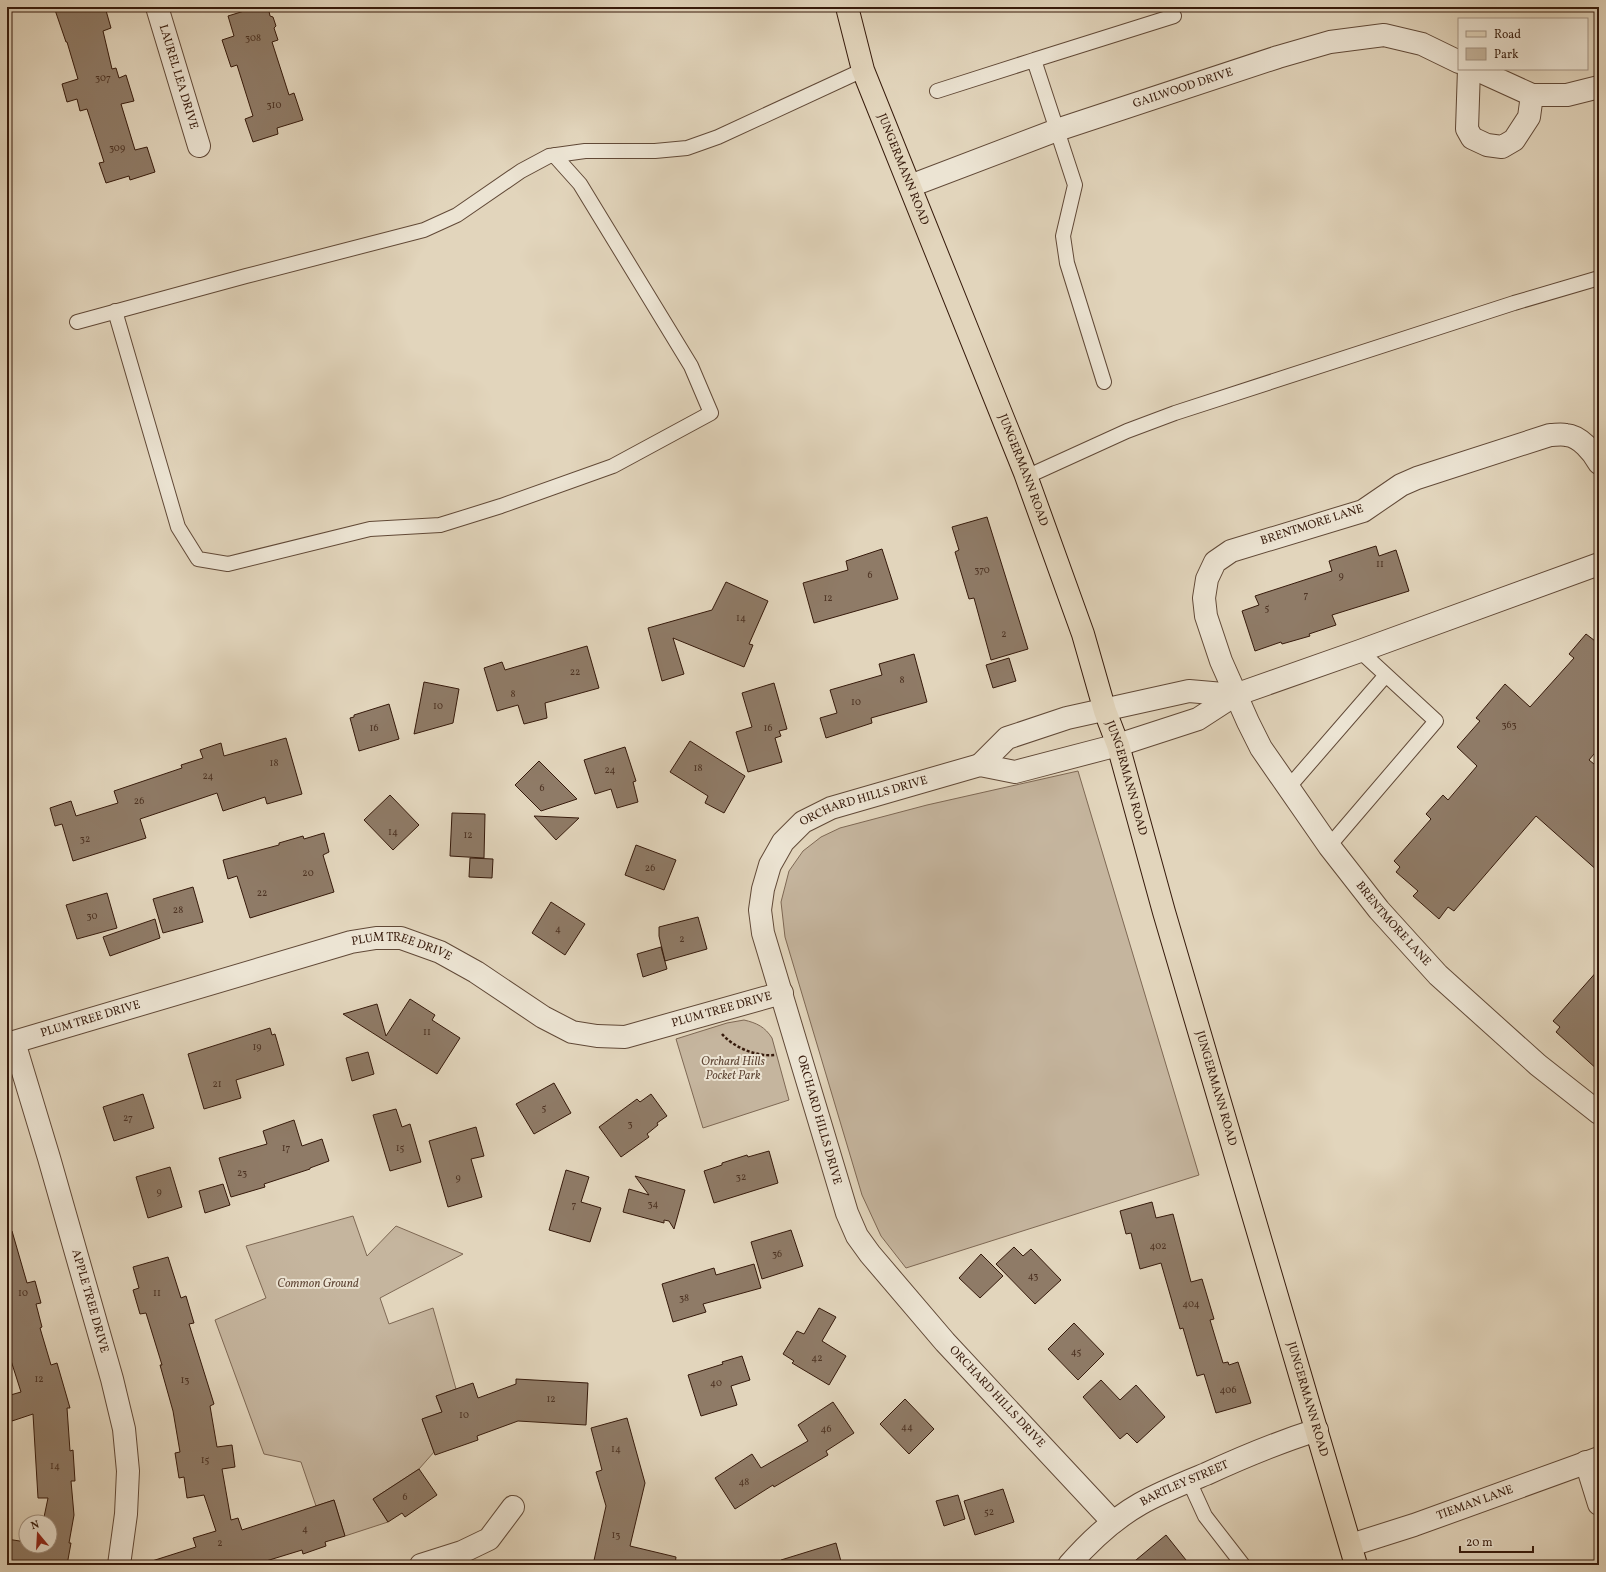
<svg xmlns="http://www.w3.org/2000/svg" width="1606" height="1572" viewBox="0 0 1606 1572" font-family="Vollkorn,serif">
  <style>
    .green { fill: #c5b59e; stroke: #7e6854 }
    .building { fill: #8f7b67; stroke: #361a0b }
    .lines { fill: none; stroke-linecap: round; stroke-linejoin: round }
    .service-casing { stroke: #614937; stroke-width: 16 }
    .minor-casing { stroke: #614937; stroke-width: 24 }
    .primary-casing { stroke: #361a0b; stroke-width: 24 }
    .path { stroke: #361a0b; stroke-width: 2.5; stroke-dasharray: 3 2; stroke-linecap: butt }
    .service { stroke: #ece4d3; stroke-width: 14 }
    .minor { stroke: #ece4d3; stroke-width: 22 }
    .primary { stroke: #e2d5bc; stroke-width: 22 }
    .labels { text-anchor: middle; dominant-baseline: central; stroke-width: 4; stroke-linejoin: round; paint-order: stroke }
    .number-label { font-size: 10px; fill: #4c3222 }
    .street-label { font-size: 12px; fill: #361a0b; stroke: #ece4d3 }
    .park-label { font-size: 12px; font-style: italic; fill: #614837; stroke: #ece4d3 }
  </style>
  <rect width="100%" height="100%" fill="#e2d5bc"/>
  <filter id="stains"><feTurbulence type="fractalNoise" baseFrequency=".005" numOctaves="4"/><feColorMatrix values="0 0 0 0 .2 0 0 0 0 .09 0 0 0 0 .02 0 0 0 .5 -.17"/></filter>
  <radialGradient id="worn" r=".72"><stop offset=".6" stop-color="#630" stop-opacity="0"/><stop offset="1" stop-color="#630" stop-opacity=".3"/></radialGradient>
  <path class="green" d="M1078,771l121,404 -293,93 -25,-32 -19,-41 -77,-258 -4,-35 8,-31 14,-20 18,-14 19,-9 87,-23z
    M744,1020c13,3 21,7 28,18l17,62 -86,28 -27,-89 51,-16z
    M353,1216l14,40 29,-30 67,28 -83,44 9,26 44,-16 23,81 -20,7 6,16 -20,7 12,33 -15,17 -46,30 15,23 -43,14 -11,-36 -18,6 -15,-44 -37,-8 -49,-134 51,-22 -20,-52z"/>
  <path class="building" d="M54,7h51l6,21 -8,3 9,38 4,-1 3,10 7,-3 8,26 -13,3 14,46 12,-3 8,25 -25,8 -1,-4 -23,7 -7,-20 5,-1 -17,-53 -7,2 -3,-12 -10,3 -5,-18 16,-5 -11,-37h-1z
    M257,7h11l2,9 3,1 3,9 -2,2 4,12 -6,2 17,53 5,-2 9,27 -26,8 1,6 -25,8 -8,-23 8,-3 -16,-51 -6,2 -9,-27 12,-4 -6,-20z
    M987,517l41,132 -37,11 -17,-62 -5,1 -14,-47 4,-2 -7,-23z
    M1376,546l3,10 17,-6 13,41 -77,24 4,10 -27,9 1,2 -28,8 -1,-2 -26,9 -13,-40 17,-6 -4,-9 77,-25 -3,-10z
    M882,549l16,50 -84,24 -11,-40 45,-13 -2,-9z
    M726,582l42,19 -19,43 4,1 -9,22 -71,-29 11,36 -22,7 -14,-53 64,-18z
    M1586,634l13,10v104l-10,12 10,8v104l-63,-56 -82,95 -6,-4 -9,12 -26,-23 5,-5 -22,-19 4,-5 -6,-6 37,-42 -5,-5 17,-19 5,5 29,-34 -20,-19 23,-26 -4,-3 29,-34 25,23 44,-49 -5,-4z
    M587,646l12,42 -54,15 2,15 -23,6 -6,-19 -21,6 -13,-43 18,-6 3,8z
    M914,654l13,48 -56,16 1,5 -46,15 -6,-20 17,-5 -7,-23 52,-15 -3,-11z
    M1009,658l7,23 -23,7 -7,-23z
    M424,682l35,7 -6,34 -39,11z
    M774,683l13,46 -8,2 2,5 -6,2 7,24 -34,10 -12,-40 16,-5 -10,-34z
    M389,704l10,35 -40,12 -9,-33 4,-1v-2z
    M286,738l16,56 -35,10 -2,-7 -42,14 -6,-18 -77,26 6,19 -73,23 -11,-37 -7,2 -5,-18 21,-7 5,15 42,-13 -4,-12 68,-23 -1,-3 22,-7 -3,-8 21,-7 3,13z
    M690,741l55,35 -21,37 -19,-10 3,-7 -38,-24z
    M625,747l11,34 -3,1 5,20 -21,6 -6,-19 -16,5 -11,-34z
    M539,761l38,38 -36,12 -26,-26z
    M390,795l29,30 -26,25 -29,-30z
    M452,813l33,1 -1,44 -34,-2z
    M534,816l45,2 -23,22z
    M324,833l5,19 -6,3 11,37 -84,26 -13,-42 -9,3 -5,-19 56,-15v-2l24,-7 1,3z
    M636,845l40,15 -12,30 -39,-15z
    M470,858l23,1 -1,19 -23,-1z
    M193,887l10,35 -40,11 -10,-34z
    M107,893l10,35 -40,11 -11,-34z
    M551,902l34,22 -20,31 -33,-22z
    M698,917l9,32 -42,12 -6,-25v-9z
    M155,919l5,19 -50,18 -7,-19z
    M661,947l6,22 -24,8 -6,-23z
    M1599,969v102l-43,-39 4,-5 -7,-6z
    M410,999l25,16 -3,5 28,18 -23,36 -94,-60 34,-10 9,32z
    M270,1028l2,7 3,-1 9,31 -48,15 5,18 -37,11 -16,-55z
    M368,1052l6,22 -22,7 -6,-23z
    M554,1083l17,30 -37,21 -18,-30z
    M143,1094l11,34 -40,13 -11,-34z
    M651,1094l16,22 -10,7 1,2 -11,9 2,3 -28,20 -22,-30 38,-28 3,3z
    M396,1109l6,18 8,-3 11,38 -31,9 -17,-56z
    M294,1120l8,26 20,-7 7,22 -19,7v1l-46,15 1,3 -34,10 -12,-39 48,-14 -4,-13z
    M476,1127l8,29 -13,3 11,38 -34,10 -19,-66z
    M769,1151l9,32 -64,20 -10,-32 18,-6v-2l25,-8 1,2z
    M170,1167l12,40 -34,11 -12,-41z
    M566,1170l23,7 -8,25 20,6 -11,34 -41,-12z
    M635,1176l50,14 -11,39 -5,-8 -5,-1v3l-41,-11 6,-23 20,6z
    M223,1184l7,21 -25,8 -6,-22z
    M1152,1202l4,16 17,-4 18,68 11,-3 12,40 -4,1 13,43 5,-1 1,3 9,-3 13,41 -35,10 -12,-39 -7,2 -14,-48 -3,1 -19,-66 -21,6 -9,-36 -5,1 -6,-23z
    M791,1230l12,36 -41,13 -11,-37z
    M12,1231l15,52 8,-2 6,22 -5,1 6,23 -2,1 11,37 6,-2 13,45h-3l3,43 3,-1 2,31h-4l3,34 -5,28h2l-4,22h-60v-26l19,3v4h24v-24h-7l5,-24h-10l-5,-84 -21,7 -5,-15v-10l14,-4 -14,-44v-116z
    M1014,1247l9,9 8,-7 30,31 -26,24 -39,-40z
    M981,1254l22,22 -23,22 -21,-20z
    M168,1257l13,41 5,-2 8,27 -5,1 25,80 -4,2 7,41 15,-2 3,22 -13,2 9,51 7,-2 4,12 92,-30 11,36 -20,6 1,4 -23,8 -1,-4 -49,15h-100l-1,-4 44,-14 -3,-9 23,-7 -12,-36 -17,3 -3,-21 -5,1 -4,-25 5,-1 -7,-41 -13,-46h2l-16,-52 -6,1 -7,-24 6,-2 -6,-21z
    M754,1264l7,24 -58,16 3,8 -33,10 -11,-38 52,-16 2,7z
    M819,1308l17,9 -14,24 24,15 -17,29 -37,-22 2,-2 -11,-7 14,-23 7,3z
    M1074,1323l30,31 -26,26 -30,-31z
    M742,1356l8,24 -19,6 6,19 -36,11 -13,-41 35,-11 -1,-2z
    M516,1379l72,4 -2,42 -68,-4 -41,15 1,4 -43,15 -13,-36 20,-7 -6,-16 37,-13 5,15 38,-14z
    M1101,1380l19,20 16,-15 29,32 -28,26 -10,-10 -7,6 -37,-42z
    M905,1399l29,30 -25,25 -29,-30z
    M833,1402l21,31 -28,18 2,4 -54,32 -1,-2 -38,24 -20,-31 37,-24 9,14 47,-27 -10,-16z
    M627,1418l18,65 -15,63 46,11 -1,8h-82l13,-59 -10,-34 6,-2 -11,-42z
    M419,1469l18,26 -32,22 -3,-4 -14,9 -15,-23z
    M1003,1489l11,33 -39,13 -11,-34z
    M958,1495l7,24 -21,7 -8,-25z
    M1166,1535l24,30h-60z
    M836,1543l6,22h-61v-5z"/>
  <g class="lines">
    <g class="service-casing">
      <path id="service" d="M937,91l97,-31
        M115,311l63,216 20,32 30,5 142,-35 70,-4 61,-19 112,-40 98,-53 -20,-47 -111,-182 -26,-29
        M77,322l169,-46 178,-46 33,-15 64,-44 28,-15 36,-5h70l32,-3 31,-11 145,-67
        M1104,382l-37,-119 -4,-27 12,-51 -41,-125 140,-44
        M1026,477l101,-46 48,-18 339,-110 85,-25
        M1288,788l98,-113
        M1329,846l107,-125 -76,-70
        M1189,1481l16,35 38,49"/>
    </g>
    <g class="minor-casing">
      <g id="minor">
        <path id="s1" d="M157,7l42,139"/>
        <path d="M1469,69l-2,60 5,9 15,7 15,2 12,-7 15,-23 3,-22"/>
        <path d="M1475,69l57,26h35l32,-8"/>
        <path id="s2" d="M910,186l147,-56 221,-73 52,-15 54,-7 38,9 37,18"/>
        <path id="s3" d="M1599,463c-6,-11 -19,-27 -33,-28 -5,-1 -11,0 -16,0l-133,43 -16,7 -38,26 -132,40 -16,11 -8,17 -3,19 2,18 15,45 27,61 13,26 68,98 50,64 59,65 100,90 61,48"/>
        <path d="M980,765l27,-27 60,-20 122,-27 46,4"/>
        <path id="s4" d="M14,1042l35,116 63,221 12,50 4,42 -2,43 -7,51"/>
        <path id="s5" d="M7,1044l344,-102 25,-4h25l39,14 36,20 67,45 29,15 25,4 28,1 157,-44"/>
        <path d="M1586,1462l13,42"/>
        <path id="s6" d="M1113,1522l-168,-180 -75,-88 -13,-18 -10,-23 -84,-280 -3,-23 3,-21 7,-24 13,-23 20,-20 28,-14 149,-43 35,7 103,-27 80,-26 37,-24 125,-44 239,-87"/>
        <path id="s7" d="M1351,1545l63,-20 185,-67"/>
        <path d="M421,1565l41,-13 27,-13 24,-32"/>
        <path id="s8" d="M1069,1565c21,-24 43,-45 71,-61 21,-12 44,-21 66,-30 37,-17 73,-32 111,-44"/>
      </g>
    </g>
    <g class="primary-casing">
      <g id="primary">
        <path id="s9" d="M847,7l16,63 162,403 58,161 22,77 13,34 46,167 192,653"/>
      </g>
    </g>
    <path class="path" d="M722,1034c12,14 36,23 53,21"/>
    <use href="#service" class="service"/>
    <use href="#minor" class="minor"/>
    <use href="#primary" class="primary"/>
  </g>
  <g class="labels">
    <g class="number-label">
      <text x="253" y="38">308</text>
      <text x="103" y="78">307</text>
      <text x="274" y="105">310</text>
      <text x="117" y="148">309</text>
      <text x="1380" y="564">11</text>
      <text x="982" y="570">370</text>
      <text x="870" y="575">6</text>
      <text x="1341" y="576">9</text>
      <text x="1306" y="595">7</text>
      <text x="828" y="598">12</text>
      <text x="1267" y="608">5</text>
      <text x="741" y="618">14</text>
      <text x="1004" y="634">2</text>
      <text x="575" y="672">22</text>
      <text x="902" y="680">8</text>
      <text x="513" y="694">8</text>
      <text x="856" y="702">10</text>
      <text x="438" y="706">10</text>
      <text x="1509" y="725">363</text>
      <text x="374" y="728">16</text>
      <text x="768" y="728">16</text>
      <text x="274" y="763">18</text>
      <text x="698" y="768">18</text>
      <text x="610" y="770">24</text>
      <text x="208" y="776">24</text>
      <text x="542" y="788">6</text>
      <text x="139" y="801">26</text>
      <text x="393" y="832">14</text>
      <text x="468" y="835">12</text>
      <text x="85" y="839">32</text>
      <text x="650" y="868">26</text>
      <text x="308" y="873">20</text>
      <text x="262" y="893">22</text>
      <text x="178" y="910">28</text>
      <text x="92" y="916">30</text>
      <text x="558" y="929">4</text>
      <text x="682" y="939">2</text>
      <text x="427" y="1032">11</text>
      <text x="257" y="1047">19</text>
      <text x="217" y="1084">21</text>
      <text x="544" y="1108">5</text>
      <text x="128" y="1118">27</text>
      <text x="630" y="1124">3</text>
      <text x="286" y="1148">17</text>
      <text x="400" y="1148">15</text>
      <text x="242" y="1173">23</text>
      <text x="741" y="1177">32</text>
      <text x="458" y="1178">9</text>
      <text x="159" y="1192">9</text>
      <text x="653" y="1204">34</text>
      <text x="574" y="1205">7</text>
      <text x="1158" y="1246">402</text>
      <text x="777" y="1254">36</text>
      <text x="1033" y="1276">43</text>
      <text x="23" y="1293">10</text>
      <text x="157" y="1293">11</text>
      <text x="684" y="1298">38</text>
      <text x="1191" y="1304">404</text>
      <text x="1076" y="1352">45</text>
      <text x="817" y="1358">42</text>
      <text x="39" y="1379">12</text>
      <text x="185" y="1380">13</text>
      <text x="716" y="1383">40</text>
      <text x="1228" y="1390">406</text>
      <text x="551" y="1399">12</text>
      <text x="464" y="1415">10</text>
      <text x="907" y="1427">44</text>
      <text x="826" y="1429">46</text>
      <text x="616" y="1449">14</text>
      <text x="205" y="1460">15</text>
      <text x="55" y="1466">14</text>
      <text x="744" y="1482">48</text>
      <text x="405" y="1497">6</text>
      <text x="989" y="1512">52</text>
      <text x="305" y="1529">4</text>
      <text x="616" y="1535">13</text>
      <text x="220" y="1543">2</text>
    </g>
    <g class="street-label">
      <text stroke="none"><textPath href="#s1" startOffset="73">LAUREL LEA DRIVE</textPath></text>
      <text stroke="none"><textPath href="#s2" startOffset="290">GAILWOOD DRIVE</textPath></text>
      <text stroke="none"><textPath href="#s9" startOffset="172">JUNGERMANN ROAD</textPath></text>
      <text stroke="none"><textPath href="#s9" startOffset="496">JUNGERMANN ROAD</textPath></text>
      <text transform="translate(1312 525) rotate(-18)">BRENTMORE LANE</text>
      <text stroke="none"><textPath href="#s9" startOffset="821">JUNGERMANN ROAD</textPath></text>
      <text stroke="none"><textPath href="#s6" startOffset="890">ORCHARD HILLS DRIVE</textPath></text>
      <text stroke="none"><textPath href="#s3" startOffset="841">BRENTMORE LANE</textPath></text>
      <text stroke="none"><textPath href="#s5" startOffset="411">PLUM TREE DRIVE</textPath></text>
      <text stroke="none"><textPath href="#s5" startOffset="759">PLUM TREE DRIVE</textPath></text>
      <text stroke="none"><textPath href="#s5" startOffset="87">PLUM TREE DRIVE</textPath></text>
      <text stroke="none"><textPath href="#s9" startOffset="1144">JUNGERMANN ROAD</textPath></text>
      <text transform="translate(819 1120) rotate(74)">ORCHARD HILLS DRIVE</text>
      <text stroke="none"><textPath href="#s4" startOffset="270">APPLE TREE DRIVE</textPath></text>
      <text transform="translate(997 1397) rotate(47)">ORCHARD HILLS DRIVE</text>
      <text stroke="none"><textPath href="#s9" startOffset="1468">JUNGERMANN ROAD</textPath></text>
      <text stroke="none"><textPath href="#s8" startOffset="143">BARTLEY STREET</textPath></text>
      <text stroke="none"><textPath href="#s7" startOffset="131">TIEMAN LANE</textPath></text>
    </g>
    <g class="park-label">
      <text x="733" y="1062">Orchard Hills<tspan x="733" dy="14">Pocket Park</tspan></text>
      <text x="318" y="1284">Common Ground</text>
    </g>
  </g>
  <rect width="1606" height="1572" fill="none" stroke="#e2d5bc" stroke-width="24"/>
  <rect x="8" y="8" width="1590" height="1556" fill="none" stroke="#361a0b" stroke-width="2"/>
  <rect x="12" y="12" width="1582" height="1548" fill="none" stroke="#361a0b"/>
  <rect x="1458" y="18" width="130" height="52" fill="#ece4d3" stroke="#a39383"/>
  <rect x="1466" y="31" width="20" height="6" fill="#e2d5bc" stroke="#a39383"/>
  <text x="1494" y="38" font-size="12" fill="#361a0b">Road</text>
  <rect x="1466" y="48" width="20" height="12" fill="#c5b59e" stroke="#a39383"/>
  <text x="1494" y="58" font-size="12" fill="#361a0b">Park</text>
  <g transform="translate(38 1534) rotate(342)"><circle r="19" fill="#ece4d3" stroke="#a39383"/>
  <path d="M0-3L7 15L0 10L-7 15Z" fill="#8f2418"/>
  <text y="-6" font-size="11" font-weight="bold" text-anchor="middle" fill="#361a0b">N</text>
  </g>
  <path d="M1460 1546v6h73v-6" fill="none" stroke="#361a0b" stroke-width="2"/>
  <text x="1466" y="1546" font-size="12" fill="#361a0b" stroke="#ece4d3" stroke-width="3" paint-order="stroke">20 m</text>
  <rect width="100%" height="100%" filter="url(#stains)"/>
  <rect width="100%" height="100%" fill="url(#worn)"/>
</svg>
